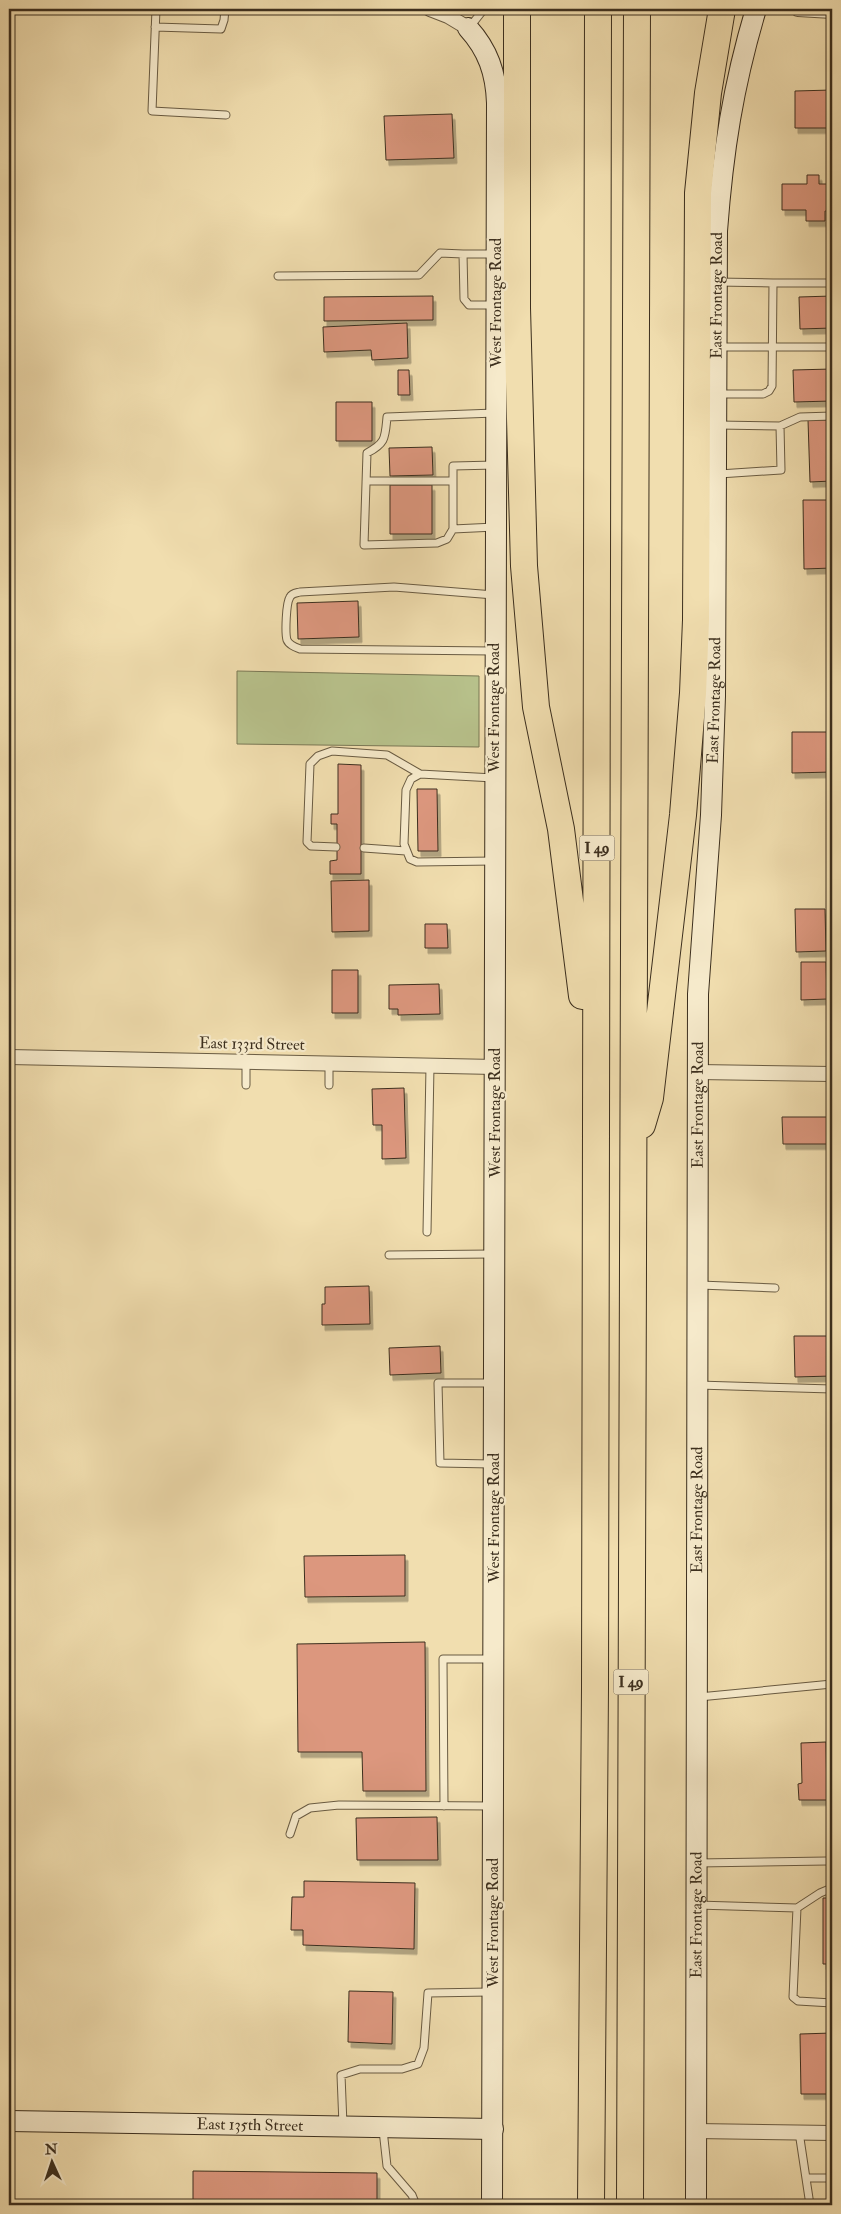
<svg xmlns="http://www.w3.org/2000/svg" width="841" height="2214" viewBox="0 0 841 2214" font-family="'IM FELL Double Pica',serif">
  <style>
    .grass { fill: #b8c28c; stroke: #7a7855 }
    .building { fill: #dc977e; stroke: #3c2f1e; filter: url(#shadow) }
    .lines { fill: none; stroke-linecap: round; stroke-linejoin: round }
    .lane-casing { stroke: #695b42; stroke-width: 9 }
    .street-casing { stroke: #695b42; stroke-width: 16 }
    .secondary-casing { stroke: #3c2f1e; stroke-width: 22 }
    .highway-casing { stroke: #3c2f1e; stroke-width: 28 }
    .lane { stroke: #f6eacb; stroke-width: 7 }
    .street { stroke: #f6eacb; stroke-width: 14 }
    .secondary { stroke: #f6eacb; stroke-width: 20 }
    .highway { stroke: #f1deaf; stroke-width: 26 }
    .labels { text-anchor: middle; dominant-baseline: central; stroke-width: 4.5; stroke-linejoin: round; paint-order: stroke }
    .shield { fill: #f6eacb; stroke: #746752; stroke-width: 1 }
    .shield-label { font-size: 15px; font-weight: bold; fill: #3c2f1e }
    .street-label { font-size: 16px; fill: #3c2f1e; stroke: #f6eacb }
  </style>
  <defs>
    <filter id="shadow"><feDropShadow dx="3" dy="5.5" stdDeviation="0" flood-color="#0004"/></filter>
  </defs>
  <rect width="100%" height="100%" fill="#f1deaf"/>
  <filter id="stains"><feTurbulence type="fractalNoise" baseFrequency=".004" numOctaves="4"/><feColorMatrix values="0 0 0 0 .2 0 0 0 0 .09 0 0 0 0 .02 0 0 0 .5 -.17"/></filter>
  <radialGradient id="worn" r=".72"><stop offset=".6" stop-color="#630" stop-opacity="0"/><stop offset="1" stop-color="#630" stop-opacity=".3"/></radialGradient>
  <path class="grass" d="M237,671l242,5v71l-242,-3z"/>
  <path class="building" d="M832,90v38h-37v-37z
    M452,114l2,44 -68,2 -2,-44z
    M807,175h12v9h13v27h-7v10h-19v-11h-24v-26h25z
    M433,296v24l-109,1v-24z
    M832,296v32l-32,1 -1,-32z
    M407,323l1,35 -36,2 -1,-10 -47,2 -1,-25z
    M832,369v32l-38,1 -1,-32z
    M398,370h11l1,25h-12z
    M336,402h36v39h-36z
    M808,420h24v61l-22,1z
    M432,447l1,28 -43,1 -1,-28z
    M390,485h42v49h-42z
    M803,500h29v68l-28,1z
    M358,601l1,36 -61,2 -1,-36z
    M792,732h40v40l-40,1z
    M338,764l23,1v109h-31v-13l7,-1v-36h-6v-10h7z
    M417,789h20l1,62h-20z
    M369,880v51l-37,1 -1,-51z
    M795,909h30l1,42 -30,1z
    M425,924h22l1,24h-23z
    M801,962h25l1,37 -26,1z
    M332,970h26v43h-26z
    M439,984l1,30 -42,1v-6h-9v-24z
    M404,1088l2,70 -24,1v-34h-9l-1,-36z
    M782,1117h50v27h-49z
    M369,1286l1,38 -48,1v-21h3v-17z
    M794,1336h38v40l-37,1z
    M440,1346l1,27 -51,2 -1,-27z
    M405,1555v41l-100,1 -1,-41z
    M425,1642l1,149h-63l-1,-39h-64l-1,-108z
    M826,1742l1,58h-28l-1,-16 4,-1 -1,-40z
    M437,1817l1,43h-81l-1,-42z
    M304,1881l111,2 -1,66 -111,-4v-15h-12l1,-33h12z
    M823,1898h9v66h-9z
    M349,1991l44,1 -1,52 -44,-2z
    M832,2033v61h-31l-1,-60z
    M193,2171l184,2v32h-184z"/>
  <g class="lines">
    <g class="lane-casing">
      <path id="lane" d="M156,9l-4,102 74,4
        M155,27l66,2 3,-9 1,-11
        M469,28l15,-19
        M278,276l141,-1 21,-22 23,1
        M717,282l56,1 -1,103 -3,5 -6,3h-46
        M773,283h59
        M495,305h-26l-5,-6 -1,-45h33
        M719,347h113
        M718,425l62,1 1,44 -62,4
        M780,426l20,-9 32,-1
        M366,481h87
        M495,527l-42,2v-63l42,-1
        M453,529l-6,10 -10,4 -73,2 3,-92c19,-10 18,-15 20,-36l108,-4
        M493,651l-193,-2c-5,-2 -11,-4 -13,-9 -2,-7 -1,-37 3,-43 2,-4 6,-4 10,-5l94,-5 100,8
        M336,847l-25,-1 -4,-4 3,-78 8,-8 14,-5 55,4 33,19
        M364,848l42,3
        M494,861l-77,1 -7,-3 -6,-15 2,-54 5,-11 9,-5 74,4
        M246,1062v23
        M329,1085v-21
        M427,1232l3,-166
        M389,1255l103,-1
        M700,1285l75,3
        M491,1383h-53l2,80 51,1
        M698,1385l134,4
        M699,1697l133,-13
        M444,1806l-1,-147h48
        M290,1834l6,-18 14,-8 29,-3 153,1
        M697,1863l130,-2
        M697,1905l100,3 -4,89 5,4 34,2
        M797,1908l23,-15 12,-5
        M343,2125l-2,-50 19,-6h42l16,-5 6,-16 4,-55 62,-1
        M383,2130l4,36 25,29 4,10
        M799,2132l11,73
        M807,2178h25"/>
    </g>
    <g class="street-casing">
      <path id="street" d="M430,9l18,7 20,12
        M798,9l34,2
        M9,1057l486,10
        M698,1072l134,2
        M696,2131l136,2"/>
    </g>
    <g class="secondary-casing">
      <g id="secondary">
        <path d="M468,28c20,22 28,45 29,75l-5,2102"/>
        <path id="s1" d="M9,2121l484,8"/>
        <path id="s2" d="M696,2205l2,-1211 13,-179 4,-119 2,-465c6,-80 16,-145 39,-222"/>
      </g>
    </g>
    <g class="highway-casing">
      <path id="highway" d="M517,9v299l7,258 12,141 25,122 21,167
        M642,1125l8,-27 33,-283 10,-122 3,-73 2,-427 10,-100 14,-84
        M591,2205l4,-517 3,-1679
        M630,2205l7,-2196"/>
    </g>
    <use href="#lane" class="lane"/>
    <use href="#street" class="street"/>
    <use href="#secondary" class="secondary"/>
    <use href="#highway" class="highway"/>
  </g>
  <g class="labels">
    <g class="shield">
      <rect x="579.5" y="835.5" width="35" height="25" rx="4"/>
      <rect x="613.5" y="1669.5" width="35" height="25" rx="4"/>
    </g>
    <g class="shield-label">
      <text x="597" y="848">I 49</text>
      <text x="631" y="1682">I 49</text>
    </g>
    <g class="street-label">
      <text stroke="none"><textPath href="#s2" startOffset="1910">East Frontage Road</textPath></text>
      <text transform="translate(496 303) rotate(-90)">West Frontage Road</text>
      <text stroke="none"><textPath href="#s2" startOffset="1505">East Frontage Road</textPath></text>
      <text transform="translate(494 708) rotate(-90)">West Frontage Road</text>
      <text transform="translate(252 1044) rotate(1)">East 133rd Street</text>
      <text stroke="none"><textPath href="#s2" startOffset="1100">East Frontage Road</textPath></text>
      <text transform="translate(495 1113) rotate(-90)">West Frontage Road</text>
      <text stroke="none"><textPath href="#s2" startOffset="695">East Frontage Road</textPath></text>
      <text transform="translate(494 1518) rotate(-90)">West Frontage Road</text>
      <text stroke="none"><textPath href="#s2" startOffset="290">East Frontage Road</textPath></text>
      <text transform="translate(493 1923) rotate(-90)">West Frontage Road</text>
      <text stroke="none"><textPath href="#s1" startOffset="241">East 135th Street</textPath></text>
    </g>
  </g>
  <rect width="841" height="2214" fill="none" stroke="#f1deaf" stroke-width="30"/>
  <rect x="10" y="10" width="821" height="2194" fill="none" stroke="#3c2f1e" stroke-width="2.5"/>
  <rect x="15" y="15" width="811" height="2184" fill="none" stroke="#3c2f1e"/>
  <g transform="translate(52 2162) rotate(357)" stroke="#f6eacb" stroke-width="4" paint-order="stroke">
  <path d="M0-4L9 19L0 12L-9 19Z" fill="#3c2f1e"/>
  <text y="-8" font-size="14" font-weight="bold" text-anchor="middle" fill="#3c2f1e">N</text>
  </g>
  <rect width="100%" height="100%" filter="url(#stains)"/>
  <rect width="100%" height="100%" fill="url(#worn)"/>
</svg>
